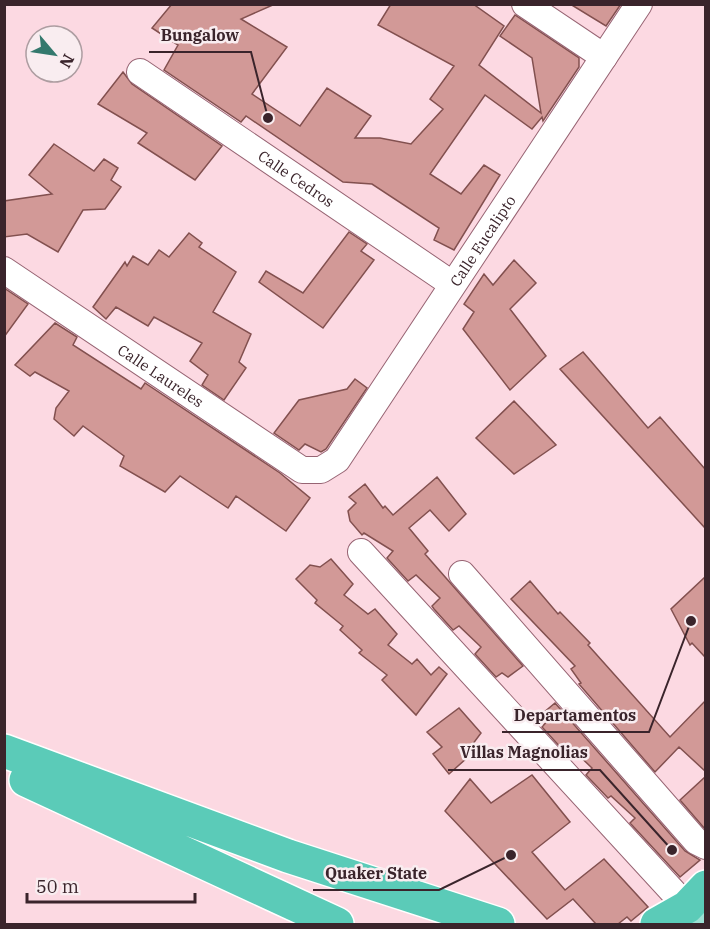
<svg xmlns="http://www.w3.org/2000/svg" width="710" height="929" viewBox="0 0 710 929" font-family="'IBM Plex Serif',serif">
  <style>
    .building { fill: #d29997; stroke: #82504f; stroke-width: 1.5 }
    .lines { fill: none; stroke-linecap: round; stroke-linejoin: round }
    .minor-casing { stroke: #976473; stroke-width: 28 }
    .major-casing { stroke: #fff; stroke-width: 34 }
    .highway-casing { stroke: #fff; stroke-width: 36 }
    .minor { stroke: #fff; stroke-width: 26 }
    .major { stroke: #9de0d4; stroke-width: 32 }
    .highway { stroke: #5bcbb8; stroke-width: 33 }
    .labels { text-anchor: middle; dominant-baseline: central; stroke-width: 5; stroke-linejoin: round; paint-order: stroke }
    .street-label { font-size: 15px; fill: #3a242b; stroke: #f9edf0 }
    .leader { fill: none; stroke: #3a242b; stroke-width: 2 }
    .callout-dot { fill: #3a242b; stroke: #f9edf0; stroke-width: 2 }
    .callout-label { font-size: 16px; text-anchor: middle; font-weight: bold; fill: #3a242b; stroke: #f9edf0; stroke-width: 5; stroke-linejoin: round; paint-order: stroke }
  </style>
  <rect width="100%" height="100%" fill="#fcd9e2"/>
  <path class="building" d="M172,4h103l-34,15 46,28 -35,47 48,32 27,-38 44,28 -16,22h25l31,6 32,-35 -13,-10 24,-33 -76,-41 13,-21h82l31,22 -25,39 62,48 -9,-55 -32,-22 15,-21 64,43v9l-36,54 -1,-4 -10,12 -47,-34 -55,79 31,20 23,-29 16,10 -46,75 -20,-10 5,-12 -67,-44 -29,-2 -97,-66 -5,6 -77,-52 14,-25 -26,-17z
    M570,4h51l-15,22z
    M123,72l9,12 90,62 -27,34 -57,-37 9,-10 -49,-29z
    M54,144l40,27 10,-12 14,9 -7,12 10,7 -16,22 -22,1 -25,42 -31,-18 -23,3v-36l48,-7 -23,-19z
    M349,232l18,12 -6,7 13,9 -51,68 -64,-46 7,-11 37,22z
    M189,233l13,10 -3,4 37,25 -23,40 38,22 -12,28 7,6 -22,32 -22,-15 6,-10 -18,-14 12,-18 -48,-26 -6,9 -32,-19 -10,12 -13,-12 32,-45 2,4 6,-10 15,9 11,-15 10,7z
    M514,260l22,23 -26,26 36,47 -36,34 -47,-61 11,-17 -10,-8 20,-30 9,11z
    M4,288l24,16 -24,33z
    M55,323l22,14 -4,8 68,44 4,-6 135,90 30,25 -24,33 -50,-35 -8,12 -48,-32 -15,16 -45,-26 4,-10 -41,-30 -9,10 -20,-17 2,-11 13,-17 -34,-19 -5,4 -15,-11z
    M583,352l65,76 12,-11 45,52v59l-145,-159z
    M355,379l12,9 -41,61 -5,3 -16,-8 -6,6 -25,-17 25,-33 48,-11z
    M514,401l42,44 -42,29 -38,-36z
    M437,477l29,37 -17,17 -19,-21 -21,18 19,23 -3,3 98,112 -15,11 -6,-4 -6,4 -21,-23 6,-7 -22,-21 -6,4 -19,-21 -2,-3 8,-8 -24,-23 -8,6 -21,-23 6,-7 -29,-18 -2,2 -12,-14 -2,-10 8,-8 -7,-6 16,-13 18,24 2,-2 8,9z
    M331,559l22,25 -9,11 24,19 7,-5 22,25 -9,11 24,19 5,-5 14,16 8,-8 8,7 -31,41 -34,-35 5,-5 -28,-22 3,-3 -22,-20 3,-4 -28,-23 2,-3 -21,-21 14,-14 10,2z
    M705,577v80l-13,-14 -2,2 -19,-36z
    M530,581l28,33 2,-2 30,31 -2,2 82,92 35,-36v70l-26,-24 -24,25 -76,-88 2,-1 -10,-14 4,-3 -64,-67z
    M555,703l130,148 15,9 -20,17 -50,-54 5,-5 -24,-22 -3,2 -22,-23 6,-7 -23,-22 -6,4 -21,-23 7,-8 -6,-6z
    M459,708l22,25 -9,12 5,4 -28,25 -16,-20 9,-7 -15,-15z
    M532,775l38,47 -38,30 33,38 39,-31 44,48 -17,14 -4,-4 -9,7h-22l-23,-25 -26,20 -102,-108 25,-32 21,24z
    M705,777v52l-25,-29z"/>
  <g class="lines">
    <g class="minor-casing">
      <g id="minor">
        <path d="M525,4l79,53"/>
        <path id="s1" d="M140,72l312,212"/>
        <path id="s2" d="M4,270l298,200h19l16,-10 302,-456"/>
        <path d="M361,552l326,355"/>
        <path d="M462,574l234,267 10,5"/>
      </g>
    </g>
    <g class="major-casing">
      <path id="major" d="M698,924l8,-14"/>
    </g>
    <g class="highway-casing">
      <path id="highway" d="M4,751l284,105 210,68
        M26,780l311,144
        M657,924l30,-17 19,-20"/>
    </g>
    <use href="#minor" class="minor"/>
    <use href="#major" class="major"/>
    <use href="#highway" class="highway"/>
  </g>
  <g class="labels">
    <g class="street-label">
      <text stroke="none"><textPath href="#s1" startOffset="189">Calle Cedros</textPath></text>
      <text stroke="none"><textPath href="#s2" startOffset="660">Calle Eucalipto</textPath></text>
      <text stroke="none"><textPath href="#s2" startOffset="189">Calle Laureles</textPath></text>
    </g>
  </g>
  <path class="leader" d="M268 118L251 52H149M691 621L649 732H502M672 850L600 770H448M511 855L439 890H313"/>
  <g class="callout-dot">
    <circle cx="268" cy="118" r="6"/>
    <circle cx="691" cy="621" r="6"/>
    <circle cx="672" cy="850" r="6"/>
    <circle cx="511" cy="855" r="6"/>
  </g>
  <g class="callout-label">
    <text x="200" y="41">Bungalow</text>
    <text x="575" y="721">Departamentos</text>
    <text x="524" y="758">Villas Magnolias</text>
    <text x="376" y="879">Quaker State</text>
  </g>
  <rect width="710" height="929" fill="none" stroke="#3a242b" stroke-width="12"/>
  <g transform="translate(54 54) rotate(119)"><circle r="28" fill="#f9edf0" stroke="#ad9da1" stroke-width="1.5"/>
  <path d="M0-4.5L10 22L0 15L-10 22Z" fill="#34796d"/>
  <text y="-9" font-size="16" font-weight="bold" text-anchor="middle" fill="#3a242b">N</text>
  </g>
  <path d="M27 893v9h168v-9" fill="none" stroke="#3a242b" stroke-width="3"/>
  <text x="36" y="893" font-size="18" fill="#3a242b" stroke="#f9edf0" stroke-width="4.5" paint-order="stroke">50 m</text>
</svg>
